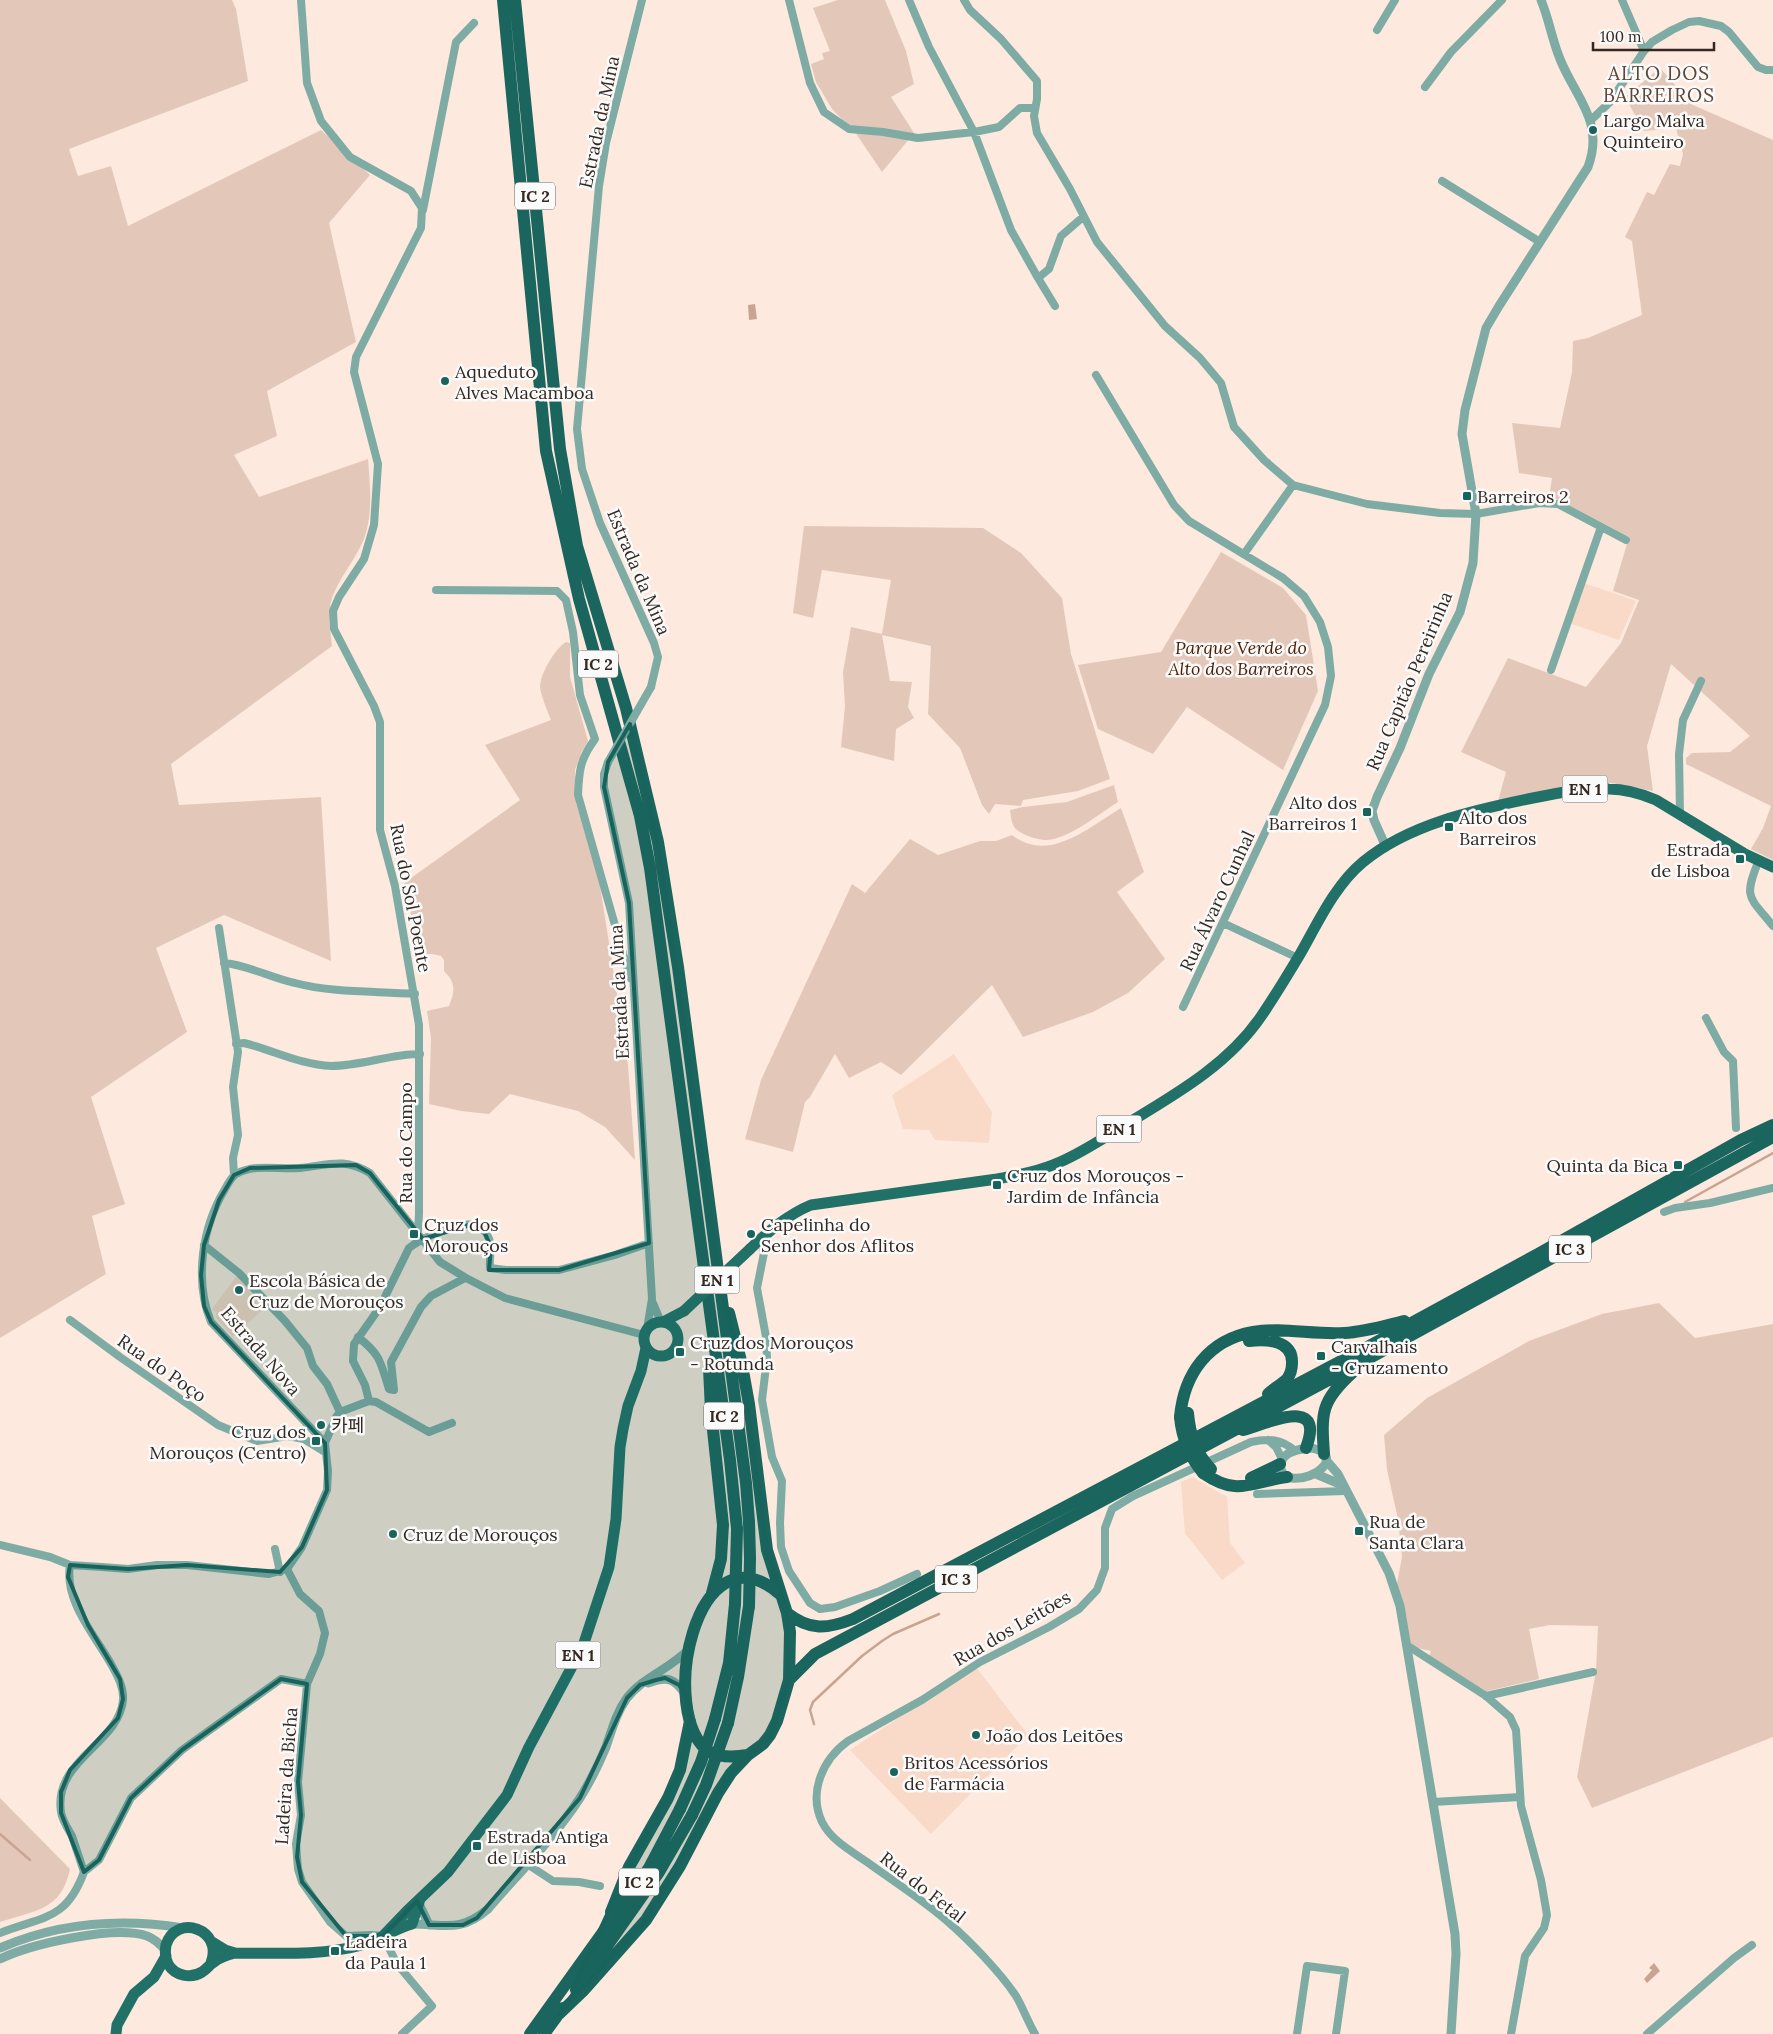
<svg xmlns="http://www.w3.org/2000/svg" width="1773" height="2034" viewBox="0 0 1773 2034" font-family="Lora,'Noto Sans KR',serif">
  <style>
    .built { fill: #f9d9c7 }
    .green { fill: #e3c8ba }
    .water { fill: #c9a490 }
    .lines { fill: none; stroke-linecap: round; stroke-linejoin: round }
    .stream { stroke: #c9a490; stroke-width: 2.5 }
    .minor { stroke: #7eaca5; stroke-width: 8 }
    .tertiary { stroke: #7eaca5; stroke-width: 9 }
    .primary { stroke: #217169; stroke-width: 11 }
    .trunk { stroke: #1a655e; stroke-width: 12 }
    .minor-bridge { stroke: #7eaca5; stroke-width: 8 }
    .primary-bridge { stroke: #217169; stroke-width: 11 }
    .trunk-bridge { stroke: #1a655e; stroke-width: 12 }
    .marked { fill: #18635c; fill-opacity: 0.2; stroke: #18635c; stroke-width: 4; stroke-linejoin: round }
    .poi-dot { fill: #18635c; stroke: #fafafa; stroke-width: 2 }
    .labels { text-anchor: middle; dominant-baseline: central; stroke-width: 5; stroke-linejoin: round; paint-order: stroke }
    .shield { fill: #fafafa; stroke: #6f6762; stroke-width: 1 }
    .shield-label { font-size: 16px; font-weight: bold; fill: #342821 }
    .poi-label { font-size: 18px; fill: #342821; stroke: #fafafa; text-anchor: start }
    .street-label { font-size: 18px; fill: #342821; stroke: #fafafa }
    .park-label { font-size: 18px; font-style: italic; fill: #4c1d00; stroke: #fafafa }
    .neighbourhood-label { font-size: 19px; letter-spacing: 1px; fill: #604435; stroke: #fafafa }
  </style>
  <rect width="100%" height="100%" fill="#fde9de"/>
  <path class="built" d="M1584,583l52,18 -17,39 -47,-16 -1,-3z
    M954,1054l38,58 -3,31 -54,-3 -6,-10 -26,-1 -11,-34z
    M238,1274l29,32 -34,31 -17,-19v-5l-4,-4z
    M1193,1477l28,17 6,2 3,47 15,20 -23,17 -37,-47 -4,-51z
    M976,1667l52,68 -97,99 -81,-84z"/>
  <path class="green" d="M0,0h232l4,9 12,72 -179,68 9,27 33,-10 17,60 193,-96 49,45 -41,48 27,119 -89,49 10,45 -43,19 25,42 109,-38c2,26 5,52 -3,77 -7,22 -33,49 -35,72 -2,12 1,26 2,38l-161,118 8,41 142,-8 10,164 -107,-46 -68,33 31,84 -96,65 34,107 -33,12 14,58 -106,64z
    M838,0h47l21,51 8,33 -23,13 23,36 -32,39 -25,-37 -25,-26 -16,-27 -5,-18 13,-5 -2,-6 8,-2 -17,-43z
    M1660,68l33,37 80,35v720l-22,-11 12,-21 8,-22 -85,-42v-6l6,-5 38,-1 20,-16 -79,-72 -24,82 6,45 -41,-8 -26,1 -88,17 8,-29 -45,-20 47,-94 78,29 35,-44 18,-43 -26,-9 16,-54 -70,-37 -10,-2 3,-20 -33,-5 -7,-50 48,5 12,-56 1,-31 15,-3 54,-23 -10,-74 -7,-4 22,-45 7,3 16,-31 10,2 3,-12 -7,-26 -32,3 -19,-34z
    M804,526l179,2 38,25 41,45 9,56 39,125 -32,12 -55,9 -2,6 -26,-2 -6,10 -7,-9 -22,-57 -32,-34 3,-68 -49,-11 8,46 22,1 -4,25 6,11 -18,11 -2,32 -53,-14 4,-41 -2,-34 8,-45 31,7 9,-54 -69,-10 -9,48 -20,-5z
    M1221,552l62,36 23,27 12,76 -35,79 -96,-63 -34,47 -55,-25 -20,-64 83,-13z
    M566,642l4,1v34l18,64 -6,10 -7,19 1,33 23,76 29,186 7,95 -30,-33 -27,-16 -68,-17 -21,20 -28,-3 -32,-7 2,-66 -4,-27 22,-5c6,-15 7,-23 -5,-35v-11l-3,-4 -9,-2h-12l-16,-71 116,-83 -35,-55 66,-25c-3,-8 -11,-26 -11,-34 1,-14 15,-37 26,-44z
    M1114,785l4,17c-18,11 -49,37 -71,38 -6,0 -14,-2 -19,-4 -15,-6 -16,-10 -18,-26l13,-3 44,-5z
    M1121,808l23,64 -27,20 48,67 -37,34 -35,19 -70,25 -31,-52 -91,90 -20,-13 -32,16 -14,-24 -25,43 -5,5 -12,50 -48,-13 16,-59 91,-196 13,9 45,-54 28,16 42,-14h16l16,-6c37,29 77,-8 109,-27z
    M1659,1303l36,35 78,-14v413l-181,71 -15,-31 19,-106 2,-45 -48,-1 -21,4 10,50 -56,13 -54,-35 2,-6 -23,-5 -12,-57 6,-32 -4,-38 -11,-49 -3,-35 43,-37 102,-57 73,-27z
    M0,1798l70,71c-9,42 -34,41 -70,53z"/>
  <path class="water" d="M755,304l2,15 -8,1 -1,-15z
    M1654,1963l6,8 -13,12 -3,-4 8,-9 -3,-2z"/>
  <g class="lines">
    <path class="stream" d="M1685,1202l88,-49
      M814,1724l-4,-14 3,-8 49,-46 20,-15 11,-7 46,-20
      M0,1834l30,26"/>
    <path class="minor" d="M301,0l6,83 14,38 29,36 61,34 11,17 -1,20 -65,129 -2,15 24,92 -4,61 -10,34 -25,38 -6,14 1,18 40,77 6,16v108l15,56 24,139v188l-1,18
      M642,0l-36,143 -7,43 -22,243 5,40 18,54 54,120 4,14 -7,30
      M789,0l21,83 14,29 25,17 34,3 35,6 56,-6 25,-5 21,-19h14
      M909,0l20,47 45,85 37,98 27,48
      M964,0l6,10 31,29 36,42v18l-3,17 3,17 33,56 27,53 68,84 35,32 21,25 13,44 30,33 29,25 74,19 73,9 36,1 63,-11 19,1 68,36
      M1622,0l22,51
      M1377,30l18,-30
      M1425,87l26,-35 51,-52
      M1590,121l20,-19 34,-51 8,-9 20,-12 17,-8 10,-1 22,5 8,6 29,35 8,3h7
      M1442,181l98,61
      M423,210l33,-168 18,-19
      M1055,306l-17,-28 11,-9 12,-33 22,-19
      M1096,375l78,130 15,16 94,57 21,18 16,26 8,25 3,29 -6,29 -142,302
      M1244,554l49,-69
      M436,590l121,1 9,9 7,32 7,63 15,44c-15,20 -16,32 -17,56l52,183
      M1551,670l50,-143
      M608,762l-4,12v13l25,116 23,396 -5,30
      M1680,814l-1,-60 4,-34 18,-39
      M1759,860c-16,39 -10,36 14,66
      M1223,923l75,35
      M219,928l19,124 -5,35 5,48 -5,23 1,17
      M224,963c24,2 47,15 71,20 38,10 80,8 120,11
      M1706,1018l18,34 9,9 3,67
      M236,1044l8,-1c29,7 57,22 87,23 30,0 59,-12 89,-12
      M1664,1212l11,-4 35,-5 63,-15
      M761,1238l3,15 -7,35 9,49 1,21 -5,42 10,57 10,24 -2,42 1,24 8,24 21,32 10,6 15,-2 45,-16 37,-17
      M204,1245l35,28 46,48 22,27 6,18 14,18 13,28
      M653,1303l8,19
      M70,1320l50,37 98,68 39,16 31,-5 16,3 21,13
      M358,1337c24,19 22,25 31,52l5,1 -3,-28 30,-55 10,-11 34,-18
      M369,1401l-4,-16 -12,-24 1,-17 26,-37 29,-59c15,-12 49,-25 68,-24 19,14 12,25 13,44l16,2h53l56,-15 34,-12
      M369,1401l7,1 53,30 23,-9
      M1268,1440l8,7 6,12
      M325,1443l-114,-121c-17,-42 -9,-95 14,-133 3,-5 6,-12 11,-15 20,-11 43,-4 64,-6 29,-3 43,-11 70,5l70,89 26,16 39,20 139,37
      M1257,1494l88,-3
      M0,1545l50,12 20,8 32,2 26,2 29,-4h30l82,9 18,-5
      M275,1549l5,23
      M287,1569l13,25 19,17 6,22 -5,21 -13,30 -9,98 3,33 -5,29 2,25 4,13 28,40 16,14 25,-1 12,1 14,28 35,42 -30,28
      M287,1569l15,-22 25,-57 1,-19 -3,-28 11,-26 4,-5 29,-11
      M1408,1646l78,50 24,21 6,13 5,76 20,74 6,35 -3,13 -19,28 -14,78
      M1486,1696l107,-24
      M1433,1802l87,-5
      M527,1864l26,17 26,1 21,4
      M84,1872l15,-12 32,-62 51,-48 99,-71 26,5
      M0,1933c43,-17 66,-12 84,-61 -4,-12 -8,-24 -12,-36 -4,-7 -10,-16 -11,-24 -8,-52 58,-68 62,-112 1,-13 -6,-25 -12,-36 -17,-30 -47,-63 -41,-99
      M1035,2034c-7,-12 -12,-26 -19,-38 -16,-24 -47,-56 -69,-75 -25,-22 -54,-40 -80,-59 -16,-11 -36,-22 -45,-40 -14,-30 1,-63 26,-81l74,-41 58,-38 69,-35 30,-18 18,-19 8,-22v-40l7,-19 21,-13 118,-54c17,-4 31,-3 44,9
      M1297,2034l10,-68 38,5 -9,63
      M1647,2034l87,-76 18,-13"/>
    <path class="tertiary" d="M1386,847l-12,-27 -2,-9 5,-14 23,-49 29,-74 31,-62 13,-49 3,-49 -14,-80 3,-24 21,-82 13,-22 89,-139c17,-46 -13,-70 -28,-108 -8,-19 -11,-40 -19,-59
      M1312,1448c33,8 3,33 -20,30 -14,-2 -15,-18 -3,-25 7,-3 15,-5 23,-5z
      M1326,1460l12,14 51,99 11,33 55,328 1,20 -5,80
      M1316,1474l26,11
      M648,1683c20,-7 26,-5 38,12
      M419,1904l10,21
      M409,1921l3,3c33,0 48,9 76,-15 31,-36 66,-71 92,-111 10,-16 19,-34 26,-51 6,-17 10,-34 21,-49 16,-21 43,-29 62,-49
      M0,1948c58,-25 121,-30 183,-20
      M0,1959c31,-15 114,-34 147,-23 8,3 13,8 18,14"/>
    <path class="primary" d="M750,1249c19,-18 37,-34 61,-44l186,-26c22,-4 43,-8 63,-17 21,-9 41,-22 60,-34 51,-31 108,-62 142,-113 13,-19 25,-39 37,-59 18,-31 35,-70 64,-94 46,-38 112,-52 170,-64 25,-5 50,-10 76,-9 16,0 33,5 47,11l89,54 28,13
      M663,1322l21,-11
      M644 1339a17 17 0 1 1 34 0a17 17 0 1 1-34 0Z
      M383,1936l24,-25 41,-39 59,-77 22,-48 54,-101 26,-79 7,-48 4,-72 3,-18 5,-23 13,-35 5,-23
      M212,1942l13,8 10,3c42,0 86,3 127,-8 18,-5 32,-16 50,-21l8,-25
      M211,1963c13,-34 -35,-50 -45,-18 -1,6 -1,13 2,19 7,12 23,15 34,8 5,-3 7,-7 12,-10 6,-5 13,-7 21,-9
      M116,2034l1,-9 17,-31 20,-17 12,-21"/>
    <path class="trunk" d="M503,0l43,451 33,148 61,217 10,52 80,592 7,69
      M515,0l45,449 17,97 49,162 32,134 20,125 68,516 3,39
      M1249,1341c18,-2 44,-1 43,22 0,5 -2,12 -5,16 -5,5 -13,9 -19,15
      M709,1368l2,43 12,114 -2,34 -9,34
      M1180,1417c4,-43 28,-77 73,-85 29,-5 61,3 91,1 21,-1 40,-7 60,-12
      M1243,1430c25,-7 83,-35 63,18
      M1324,1454c-3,-42 -3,-53 29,-82
      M1203,1473c35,24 47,9 84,4
      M1251,1478l29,-14
      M787,1613c23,18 40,16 66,6l507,-268 178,-97 203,-114 32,-15
      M789,1680l26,-26 551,-294 407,-223
      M715,1719l14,-56 6,-59
      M728,1723l10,-46 11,-71
      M748,1755c-12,2 -27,3 -38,-3 -54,-34 -15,-233 71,-157
      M611,1912l18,-45 39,-69 12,-28 10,-49
      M576,1990l83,-118 33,-57
      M559,2014l24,-23 63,-71 34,-54 38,-73 13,-20 17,-18 15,-11 7,-9 7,-14 12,-41 1,-48 -3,-19 -20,-63 -18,-146 -7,-39 -13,-52
      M530,2034l119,-166 31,-59
      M544,2034l19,-26"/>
    <path class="minor-bridge" d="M608,762l43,-75"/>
    <path class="primary-bridge" d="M684,1311l66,-62"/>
    <path class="trunk-bridge" d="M1188,1413c2,23 8,40 23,56
      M1180,1417c2,22 9,39 23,56
      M749,1522l1,36 -1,48
      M735,1604l2,-75
      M680,1809l21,-47 14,-43
      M692,1815l14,-30 22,-62"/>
  </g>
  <path class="marked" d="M630,724l28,118 62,442 22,81 25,185 20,63 2,67 -19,55 -39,38 -85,147 -87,94 17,-25 -3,-1 56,-121 51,-97 10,-50 -4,-25 -7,-10 -14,-7 -9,2 -16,5 -13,13 -47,100 -103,120 -14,7h-34l-12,-24 -34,35h-37l-44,-54 -5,-25 4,-42 -3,-33 9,-98 -26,-5 -99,71 -51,48 -32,62 -15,12 -23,-59v-21l9,-22 48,-52 5,-19 -3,-20 -32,-54 -20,-48 2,-12 58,4 59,-4 93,7 22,-25 25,-57 -2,-47 -114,-121 -7,-16 -3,-31 3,-30 15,-45 15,-25 16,-7 106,-3 14,8 53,66 49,-15 11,5 8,18 -2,23h70l90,-27 -20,-340 -25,-116 4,-25z"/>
  <g class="poi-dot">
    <circle cx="1593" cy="130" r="5"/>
    <circle cx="445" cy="381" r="5"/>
    <rect x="1462" y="491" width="10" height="10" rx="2.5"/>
    <rect x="1362" y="807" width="10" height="10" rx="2.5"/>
    <rect x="1444" y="822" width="10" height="10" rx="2.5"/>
    <rect x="1735" y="854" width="10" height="10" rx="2.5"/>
    <rect x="1673" y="1160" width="10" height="10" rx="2.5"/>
    <rect x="992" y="1180" width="10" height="10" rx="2.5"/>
    <rect x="409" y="1229" width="10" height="10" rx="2.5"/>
    <circle cx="751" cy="1234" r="5"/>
    <circle cx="239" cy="1290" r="5"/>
    <rect x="675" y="1347" width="10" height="10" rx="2.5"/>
    <rect x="1316" y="1351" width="10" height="10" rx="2.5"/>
    <circle cx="321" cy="1425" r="5"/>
    <rect x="311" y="1436" width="10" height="10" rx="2.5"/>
    <rect x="1354" y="1526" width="10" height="10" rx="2.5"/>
    <circle cx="393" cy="1534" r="5"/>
    <circle cx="976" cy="1735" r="5"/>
    <circle cx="894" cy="1772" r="5"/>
    <rect x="472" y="1841" width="10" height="10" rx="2.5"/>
    <rect x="330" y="1946" width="10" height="10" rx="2.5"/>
  </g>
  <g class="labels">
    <g class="shield">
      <rect x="515" y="182.5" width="40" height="27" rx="4"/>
      <rect x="578" y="650.5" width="40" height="27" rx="4"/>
      <rect x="1562.5" y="775.5" width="45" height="27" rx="4"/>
      <rect x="1096.5" y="1115.5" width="45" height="27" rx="4"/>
      <rect x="1549" y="1235.5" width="42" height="27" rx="4"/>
      <rect x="694.5" y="1266.5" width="45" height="27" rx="4"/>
      <rect x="704" y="1402.5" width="40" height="27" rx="4"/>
      <rect x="935" y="1565.5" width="42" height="27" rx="4"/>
      <rect x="555.5" y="1641.5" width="45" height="27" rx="4"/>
      <rect x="619" y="1868.5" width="40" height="27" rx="4"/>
    </g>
    <g class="shield-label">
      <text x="535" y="196">IC 2</text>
      <text x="598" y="664">IC 2</text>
      <text x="1585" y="789">EN 1</text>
      <text x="1119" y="1129">EN 1</text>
      <text x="1570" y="1249">IC 3</text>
      <text x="717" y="1280">EN 1</text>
      <text x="724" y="1416">IC 2</text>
      <text x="956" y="1579">IC 3</text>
      <text x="578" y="1655">EN 1</text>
      <text x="639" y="1882">IC 2</text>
    </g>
    <g class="poi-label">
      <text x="1603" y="120">Largo Malva<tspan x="1603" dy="21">Quinteiro</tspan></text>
      <text x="455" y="371">Aqueduto<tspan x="455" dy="21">Alves Macamboa</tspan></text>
      <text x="1477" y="496">Barreiros 2</text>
      <text x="1357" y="802" text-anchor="end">Alto dos<tspan x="1357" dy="21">Barreiros 1</tspan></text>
      <text x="1459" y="817">Alto dos<tspan x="1459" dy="21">Barreiros</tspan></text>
      <text x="1730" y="849" text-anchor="end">Estrada<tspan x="1730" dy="21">de Lisboa</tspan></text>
      <text x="1668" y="1165" text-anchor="end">Quinta da Bica</text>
      <text x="1007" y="1175">Cruz dos Morouços -<tspan x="1007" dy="21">Jardim de Infância</tspan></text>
      <text x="424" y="1224">Cruz dos<tspan x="424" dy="21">Morouços</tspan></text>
      <text x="761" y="1224">Capelinha do<tspan x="761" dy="21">Senhor dos Aflitos</tspan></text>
      <text x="249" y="1280">Escola Básica de<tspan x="249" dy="21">Cruz de Morouços</tspan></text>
      <text x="690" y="1342">Cruz dos Morouços<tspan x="690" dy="21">- Rotunda</tspan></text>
      <text x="1331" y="1346">Carvalhais<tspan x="1331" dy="21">- Cruzamento</tspan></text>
      <text x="331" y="1425">카페</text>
      <text x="306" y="1431" text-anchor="end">Cruz dos<tspan x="306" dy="21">Morouços (Centro)</tspan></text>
      <text x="1369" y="1521">Rua de<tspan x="1369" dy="21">Santa Clara</tspan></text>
      <text x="403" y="1534">Cruz de Morouços</text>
      <text x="986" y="1735">João dos Leitões</text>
      <text x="904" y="1762">Britos Acessórios<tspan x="904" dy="21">de Farmácia</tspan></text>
      <text x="487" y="1836">Estrada Antiga<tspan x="487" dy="21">de Lisboa</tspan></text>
      <text x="345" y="1941">Ladeira<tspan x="345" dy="21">da Paula 1</tspan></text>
    </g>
    <g class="street-label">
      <text transform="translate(599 122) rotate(-78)">Estrada da Mina</text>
      <text transform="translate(639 572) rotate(67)">Estrada da Mina</text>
      <text transform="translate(1409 681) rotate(-67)">Rua Capitão Pereirinha</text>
      <text transform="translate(411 898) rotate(79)">Rua do Sol Poente</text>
      <text transform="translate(1217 901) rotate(-65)">Rua Álvaro Cunhal</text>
      <text transform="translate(619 992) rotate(-93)">Estrada da Mina</text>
      <text transform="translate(405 1143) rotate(-90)">Rua do Campo</text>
      <text transform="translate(261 1351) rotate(49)">Estrada Nova</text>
      <text transform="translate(162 1368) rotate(35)">Rua do Poço</text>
      <text transform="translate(1012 1628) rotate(-30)">Rua dos Leitões</text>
      <text transform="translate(286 1776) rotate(-86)">Ladeira da Bicha</text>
      <text transform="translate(923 1887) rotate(38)">Rua do Fetal</text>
    </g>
    <g class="park-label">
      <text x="1241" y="647">Parque Verde do<tspan x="1241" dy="21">Alto dos Barreiros</tspan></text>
    </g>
    <g class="neighbourhood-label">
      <text x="1659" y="73">ALTO DOS<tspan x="1659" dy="22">BARREIROS</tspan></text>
    </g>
  </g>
  <path d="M1593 42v8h121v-8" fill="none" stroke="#342821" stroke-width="2.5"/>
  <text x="1600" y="42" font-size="15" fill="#342821" stroke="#fafafa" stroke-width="4" paint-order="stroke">100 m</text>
</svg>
